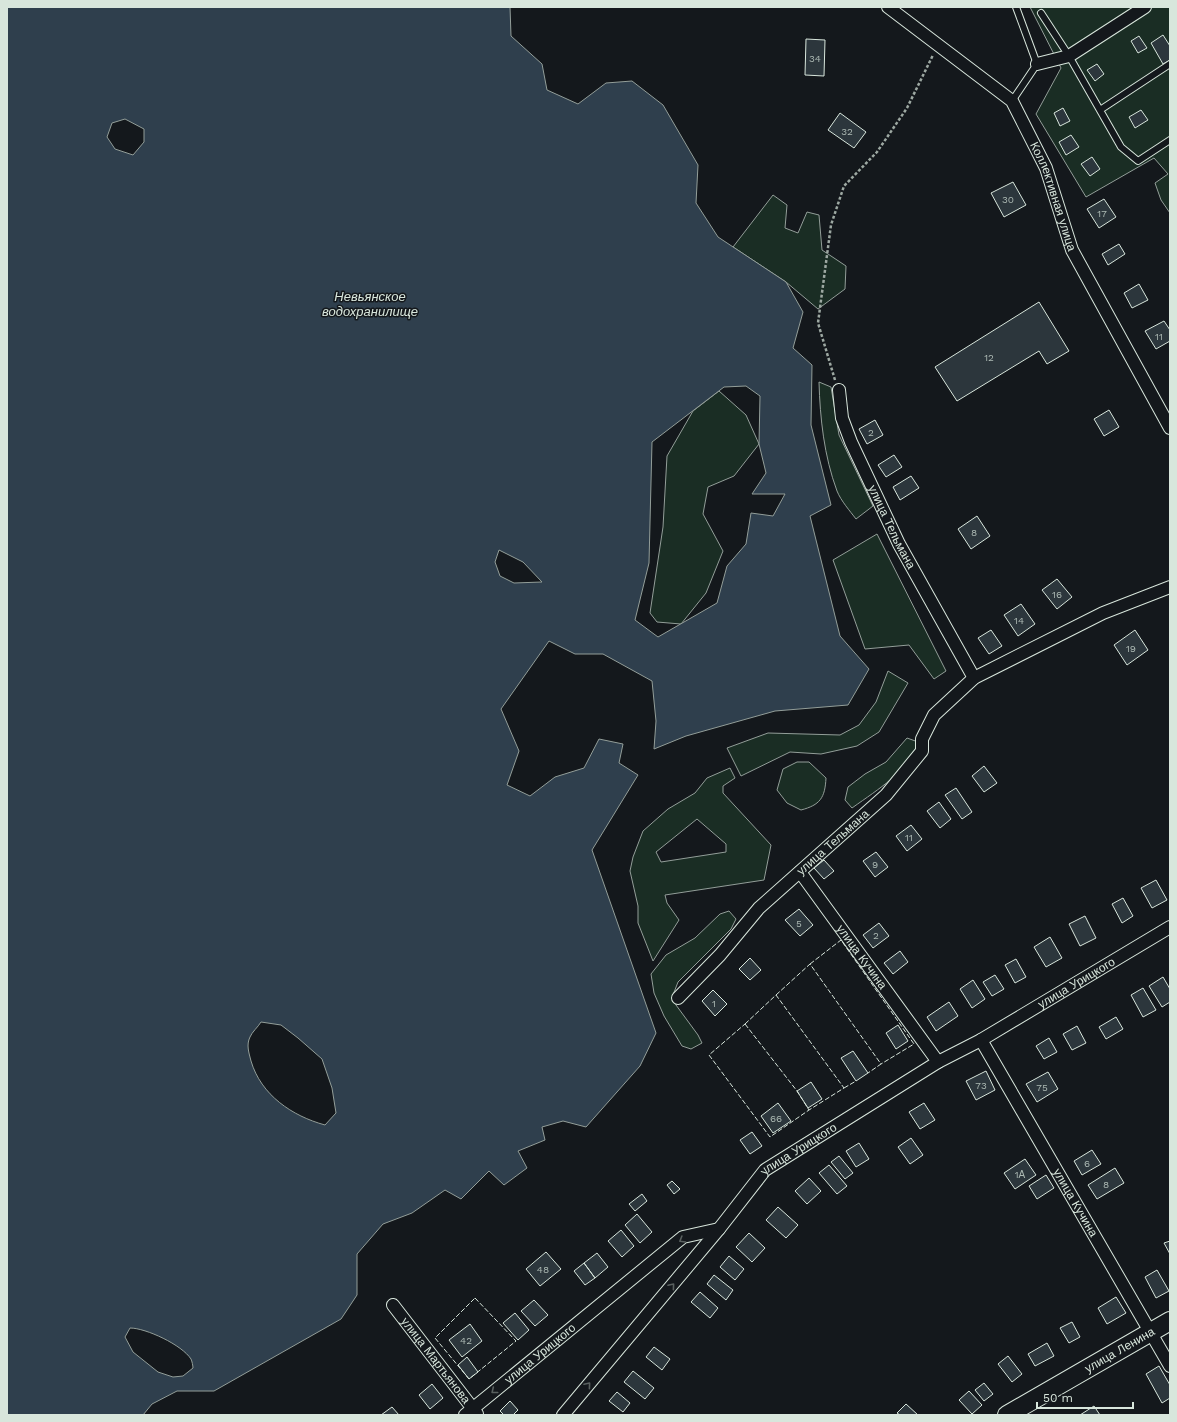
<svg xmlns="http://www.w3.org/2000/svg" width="1177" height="1422" viewBox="0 0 1177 1422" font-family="'Work Sans',sans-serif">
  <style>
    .green { fill: #1a2d24; stroke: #939e99; fill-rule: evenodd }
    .water { fill: #2f3f4d; stroke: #939e99; fill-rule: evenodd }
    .building { fill: #2c363c; stroke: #d8e6dc }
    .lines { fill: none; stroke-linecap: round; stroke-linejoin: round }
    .lane-casing { stroke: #d8e6dc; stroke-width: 8 }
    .street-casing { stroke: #d8e6dc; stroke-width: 14 }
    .primary-casing { stroke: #d8e6dc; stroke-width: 20 }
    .path { stroke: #9da8a2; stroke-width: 2.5; stroke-dasharray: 3 2; stroke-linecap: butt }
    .lane { stroke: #14181c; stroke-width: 6 }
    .street { stroke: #14181c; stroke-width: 12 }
    .primary { stroke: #14181c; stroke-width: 18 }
    .fence { stroke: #d8e6dc; stroke-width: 1; stroke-dasharray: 5 2; stroke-linecap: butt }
    .oneway { stroke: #59605f }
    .labels { text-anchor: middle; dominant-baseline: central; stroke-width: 3; stroke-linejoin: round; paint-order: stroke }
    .number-label { font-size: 10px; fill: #adbab4 }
    .street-label { font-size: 12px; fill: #d8e6dc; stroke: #14181c }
    .water-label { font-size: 13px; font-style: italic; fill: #d8e6dc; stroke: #14181c }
  </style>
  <rect width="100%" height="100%" fill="#14181c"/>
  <path class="green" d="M1030,7h140v206l-9,-13 -6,-17 13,-9 -14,-16 -68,39 -50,-83 25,-46z
    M773,195l14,10 -2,23 13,5 9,-21 12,3 3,35 24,16 -1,23 -27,20 -32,-27 -53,-35z
    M819,382l12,5 8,48 34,71 -17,13c-6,-8 -15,-18 -19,-28 -13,-35 -17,-73 -18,-109z
    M719,391l27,24 13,29 -25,32 -26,11 -5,27 20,37 -17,42 -25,31 -24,-2 -7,-9 13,-86 4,-71 26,-45z
    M877,534l69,137 -12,8 -25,-34 -44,4 -32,-89z
    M888,671l20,12 -29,49 -22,14 -36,8 -31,-2 -49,24 -14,-28 41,-15 72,2 19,-10 17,-23z
    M907,738l14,5c-16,30 -41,45 -69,65l-7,-8 3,-13 17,-13 21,-12z
    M797,762h12l17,16c-1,20 -6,27 -25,32l-14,-7 -10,-13 6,-21z
    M730,768l5,10 -12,8v7l48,52 -7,35 -99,15 2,8 12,17 -26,41 -15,-38v-17l-8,-35 3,-14 10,-26 25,-22 27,-16 12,-15zM697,819l29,25v8l-65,10 -5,-10z
    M729,911l7,8 -5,10 -53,53 -5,13 3,10 22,30 4,8 -11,6 -9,-3 -18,-30 -10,-23 -3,-19 15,-19 29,-17 25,-24z"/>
  <path class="water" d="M7,7h503l1,29 31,28 5,26 31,14 28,-21 26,-2 31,24 35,60 -2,38 22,34 68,45 17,30 -10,36 19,17 -1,60 20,80 -21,11 30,120 29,33 -21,36 -73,6 -89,25 -32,13 2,-28 -4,-40 -49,-27h-28l-26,-13 -48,68 18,42 -12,34 23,11 25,-19 29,-9 15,-29 24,5 -4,19 19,12 -46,75 64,183 -16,33 -54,61 -23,-6 -21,6 3,13 -27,11 9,17 -23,17 -15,-14 -28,28 -16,-9 -33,23 -29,11 -26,30v41l-16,24 -127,72h-37l-25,13 -9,11h-136zM125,119l19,10v13l-11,13 -18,-6 -8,-12 5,-14zM746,386l14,10 -1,48 7,29 -14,21h33l-12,22 -22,-3 -5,31 -19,22 -10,37 -59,34 -23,-17 14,-57 3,-121 72,-55zM499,550l24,12 19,20 -28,1 -14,-7 -5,-14zM261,1022l20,3 17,13 24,21 10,29 4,25 -11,12c-33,-9 -64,-30 -74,-64 -2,-8 -5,-16 -1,-24 2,-5 8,-10 11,-15zM130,1328c16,0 52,17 61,31 1,2 2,7 2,9l-10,8 -10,1 -15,-5 -25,-20 -8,-15z"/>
  <path class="building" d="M1163,35l7,11v14l-7,4 -12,-21z
    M1139,36l8,12 -9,5 -7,-12z
    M806,39l19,1 -1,36 -19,-1z
    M1097,64l7,10 -9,7 -8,-11z
    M1063,108l7,13 -10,5 -6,-13z
    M1141,110l7,10 -13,8 -6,-11z
    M840,113l26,19 -12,16 -26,-18z
    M1071,135l8,12 -13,8 -7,-13z
    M1092,157l8,12 -10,7 -9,-12z
    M1013,182l13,23 -22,12 -13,-24z
    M1104,199l12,18 -17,11 -12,-19z
    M1119,244l6,10 -17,11 -6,-11z
    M1139,284l9,16 -16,8 -8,-15z
    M1039,302l30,49 -22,13 -8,-13 -82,50 -22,-34z
    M1164,321l6,9v11l-14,8 -11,-18z
    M1109,410l10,17 -15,9 -10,-17z
    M875,420l8,15 -16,9 -8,-15z
    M894,455l8,12 -16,10 -8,-12z
    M911,476l8,12 -19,12 -7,-13z
    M977,516l13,20 -19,13 -13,-20z
    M1057,579l15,18 -15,12 -15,-19z
    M1021,604l14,20 -17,12 -14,-21z
    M991,630l11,16 -13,8 -11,-16z
    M1135,630l13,20 -21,15 -13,-20z
    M984,766l13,17 -13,9 -12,-16z
    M956,788l16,24 -10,7 -17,-24z
    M939,802l12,17 -11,9 -13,-17z
    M911,825l11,14 -15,12 -11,-15z
    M876,852l12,15 -13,10 -12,-16z
    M824,860l10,11 -10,8 -10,-11z
    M1156,880l11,20 -15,8 -11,-20z
    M1123,898l10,18 -11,7 -10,-19z
    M799,909l14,16 -13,11 -15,-16z
    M1085,916l11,22 -16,8 -11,-22z
    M879,923l10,13 -16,12 -10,-13z
    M1050,937l12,21 -16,9 -12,-20z
    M900,951l8,11 -15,12 -9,-11z
    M750,958l11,12 -11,10 -11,-11z
    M1016,959l10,18 -11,6 -10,-18z
    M995,975l9,14 -12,7 -9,-14z
    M1163,977l7,12v13l-8,5 -13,-21z
    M973,980l12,19 -13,9 -12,-19z
    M1143,988l13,22 -13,7 -12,-22z
    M713,990l14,14 -12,12 -13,-15z
    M949,1002l9,14 -22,15 -9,-14z
    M1116,1017l7,12 -17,10 -7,-12z
    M898,1025l10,16 -12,8 -10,-16z
    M1077,1026l9,17 -14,7 -9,-16z
    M1049,1038l8,14 -13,7 -8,-13z
    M853,1051l15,22 -12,8 -15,-23z
    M986,1071l9,19 -19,10 -10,-19z
    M1048,1072l10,17 -21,13 -11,-18z
    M811,1082l11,17 -14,9 -11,-17z
    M778,1103l13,18 -18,12 -12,-17z
    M924,1103l11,17 -15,9 -11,-17z
    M752,1132l10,14 -12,8 -10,-14z
    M911,1138l12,17 -13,9 -12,-17z
    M859,1143l10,16 -13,8 -10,-16z
    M1092,1150l9,14 -19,11 -8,-14z
    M839,1156l14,17 -8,6 -14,-17z
    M1025,1159l11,16 -21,14 -11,-16z
    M829,1165l18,21 -10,8 -18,-21z
    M1115,1168l9,15 -27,16 -9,-14z
    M1046,1175l8,13 -17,11 -8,-13z
    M809,1178l12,13 -14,13 -12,-13z
    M672,1181l8,8 -6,5 -7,-9z
    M642,1194l5,7 -12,10 -6,-7z
    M778,1207l20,18 -12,13 -20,-18z
    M637,1214l15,18 -12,11 -15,-18z
    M621,1230l13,16 -12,11 -14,-16z
    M749,1233l16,15 -13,14 -16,-15z
    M1170,1241v13l-6,-11z
    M546,1252l15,17 -21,17 -14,-17z
    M597,1253l11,14 -13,11 -11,-15z
    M729,1256l15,13 -9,11 -15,-13z
    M584,1263l11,15 -10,7 -11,-14z
    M1157,1270l12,21 -13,7 -11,-21z
    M714,1275l19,15 -7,10 -19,-16z
    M700,1292l18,16 -8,10 -19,-16z
    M1116,1297l10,16 -19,11 -9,-16z
    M534,1300l14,15 -13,11 -14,-15z
    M515,1313l14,17 -11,10 -15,-17z
    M1072,1322l8,15 -11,6 -9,-15z
    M470,1324l12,17 -20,16 -13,-17z
    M1047,1343l7,13 -19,10 -7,-12z
    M654,1347l16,12 -8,11 -16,-13z
    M1008,1356l14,18 -10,8 -14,-18z
    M467,1357l11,15 -9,7 -11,-14z
    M1159,1366l11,19v13l-8,5 -16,-29z
    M633,1371l21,17 -9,11 -21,-17z
    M984,1383l9,11 -9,7 -9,-11z
    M432,1384l11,14 -13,11 -11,-14z
    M969,1391l13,14 -10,9 -13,-14z
    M617,1392l13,11 -7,9 -14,-11z
    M510,1401l8,9 -5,5h-9l-4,-4z
    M906,1404l12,11h-18l-3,-2z
    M1094,1406l6,9h-20z
    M392,1407l7,8h-18z"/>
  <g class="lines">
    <g class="lane-casing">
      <path id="lane" d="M1041,13l28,43 52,91 17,14 32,-21
        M1012,101l25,-37 -21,-57
        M1100,110l70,-46"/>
    </g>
    <g class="street-casing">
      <g id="street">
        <path id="s1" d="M888,7l124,94 34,67 26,82 98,178"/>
        <path d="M1037,64l32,-8 76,-49"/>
        <path id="s2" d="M839,390l3,28 9,24 48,102 75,134"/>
        <path id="s3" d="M800,872l138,190"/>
        <path id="s4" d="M678,998l42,-43 39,-47 127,-113 36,-44v-12l12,-24 40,-37 129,-65 67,-26"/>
        <path id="s5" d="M981,1040l189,326"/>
        <path id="s6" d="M393,1305l84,109"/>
        <path id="s7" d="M465,1415l218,-178 36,-8"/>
        <path id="s8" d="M563,1415l156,-186 46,-59 173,-108 43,-22 189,-113"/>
      </g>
    </g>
    <g class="primary-casing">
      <g id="primary">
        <path id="s9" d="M1007,1415l163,-94"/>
      </g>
    </g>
    <path class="path" d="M835,380l-17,-57 13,-98 13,-39 33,-34 30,-44 26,-53"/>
    <use href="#lane" class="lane"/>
    <use href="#street" class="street"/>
    <use href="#primary" class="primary"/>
    <path class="fence" d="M810,964l31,-24 73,104 -33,20
      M776,995l34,-31 71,100 -13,9
      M745,1024l52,67 12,19 -39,27 -61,-82z
      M745,1024l31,-29 68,93 -35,22
      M844,1088l12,-7
      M475,1298l41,43 -47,38 -34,-41z"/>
  </g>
  <defs><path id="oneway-chevron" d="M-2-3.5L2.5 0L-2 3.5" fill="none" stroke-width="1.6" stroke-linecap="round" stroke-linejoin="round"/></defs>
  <g class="oneway">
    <use href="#oneway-chevron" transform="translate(682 1240) rotate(149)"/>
    <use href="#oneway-chevron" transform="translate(672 1286) rotate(-50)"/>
    <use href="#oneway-chevron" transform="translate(588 1385) rotate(-50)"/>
    <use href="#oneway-chevron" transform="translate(494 1391) rotate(141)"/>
  </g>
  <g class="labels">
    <g class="number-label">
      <text x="815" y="58">34</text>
      <text x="847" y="131">32</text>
      <text x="1008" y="199">30</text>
      <text x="1102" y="213">17</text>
      <text x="1159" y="336">11</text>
      <text x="989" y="357">12</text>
      <text x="871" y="432">2</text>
      <text x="974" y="532">8</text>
      <text x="1057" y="594">16</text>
      <text x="1019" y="620">14</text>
      <text x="1131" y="648">19</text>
      <text x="909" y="837">11</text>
      <text x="875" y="864">9</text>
      <text x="799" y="923">5</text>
      <text x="876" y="935">2</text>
      <text x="714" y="1003">1</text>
      <text x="981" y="1085">73</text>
      <text x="1042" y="1087">75</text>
      <text x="776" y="1118">66</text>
      <text x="1087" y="1163">6</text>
      <text x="1020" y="1174">1А</text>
      <text x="1106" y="1184">8</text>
      <text x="543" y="1269">48</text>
      <text x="466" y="1340">42</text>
    </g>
    <g class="street-label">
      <text stroke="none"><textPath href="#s1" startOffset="260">Коллективная улица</textPath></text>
      <text stroke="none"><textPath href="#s2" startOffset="148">улица Тельмана</textPath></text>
      <text stroke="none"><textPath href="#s4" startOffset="220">улица Тельмана</textPath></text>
      <text stroke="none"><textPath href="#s3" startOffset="105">улица Кучина</textPath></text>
      <text stroke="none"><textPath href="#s8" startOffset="681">улица Урицкого</textPath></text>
      <text stroke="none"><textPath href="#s8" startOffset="357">улица Урицкого</textPath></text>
      <text stroke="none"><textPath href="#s5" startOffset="188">улица Кучина</textPath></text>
      <text stroke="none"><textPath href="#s9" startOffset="130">улица Ленина</textPath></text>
      <text stroke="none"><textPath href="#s7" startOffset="97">улица Урицкого</textPath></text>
      <text stroke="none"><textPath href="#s6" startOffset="70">улица Мартьянова</textPath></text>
    </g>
    <g class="water-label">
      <text x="370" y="296">Невьянское<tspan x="370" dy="15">водохранилище</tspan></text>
    </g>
  </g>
  <rect width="1177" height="1422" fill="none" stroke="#d8e6dc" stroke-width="16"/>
  <path d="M1037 1402v6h96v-6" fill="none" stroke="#d8e6dc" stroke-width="2"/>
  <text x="1043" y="1402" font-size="12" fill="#d8e6dc" stroke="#14181c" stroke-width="3" paint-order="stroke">50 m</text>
</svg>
